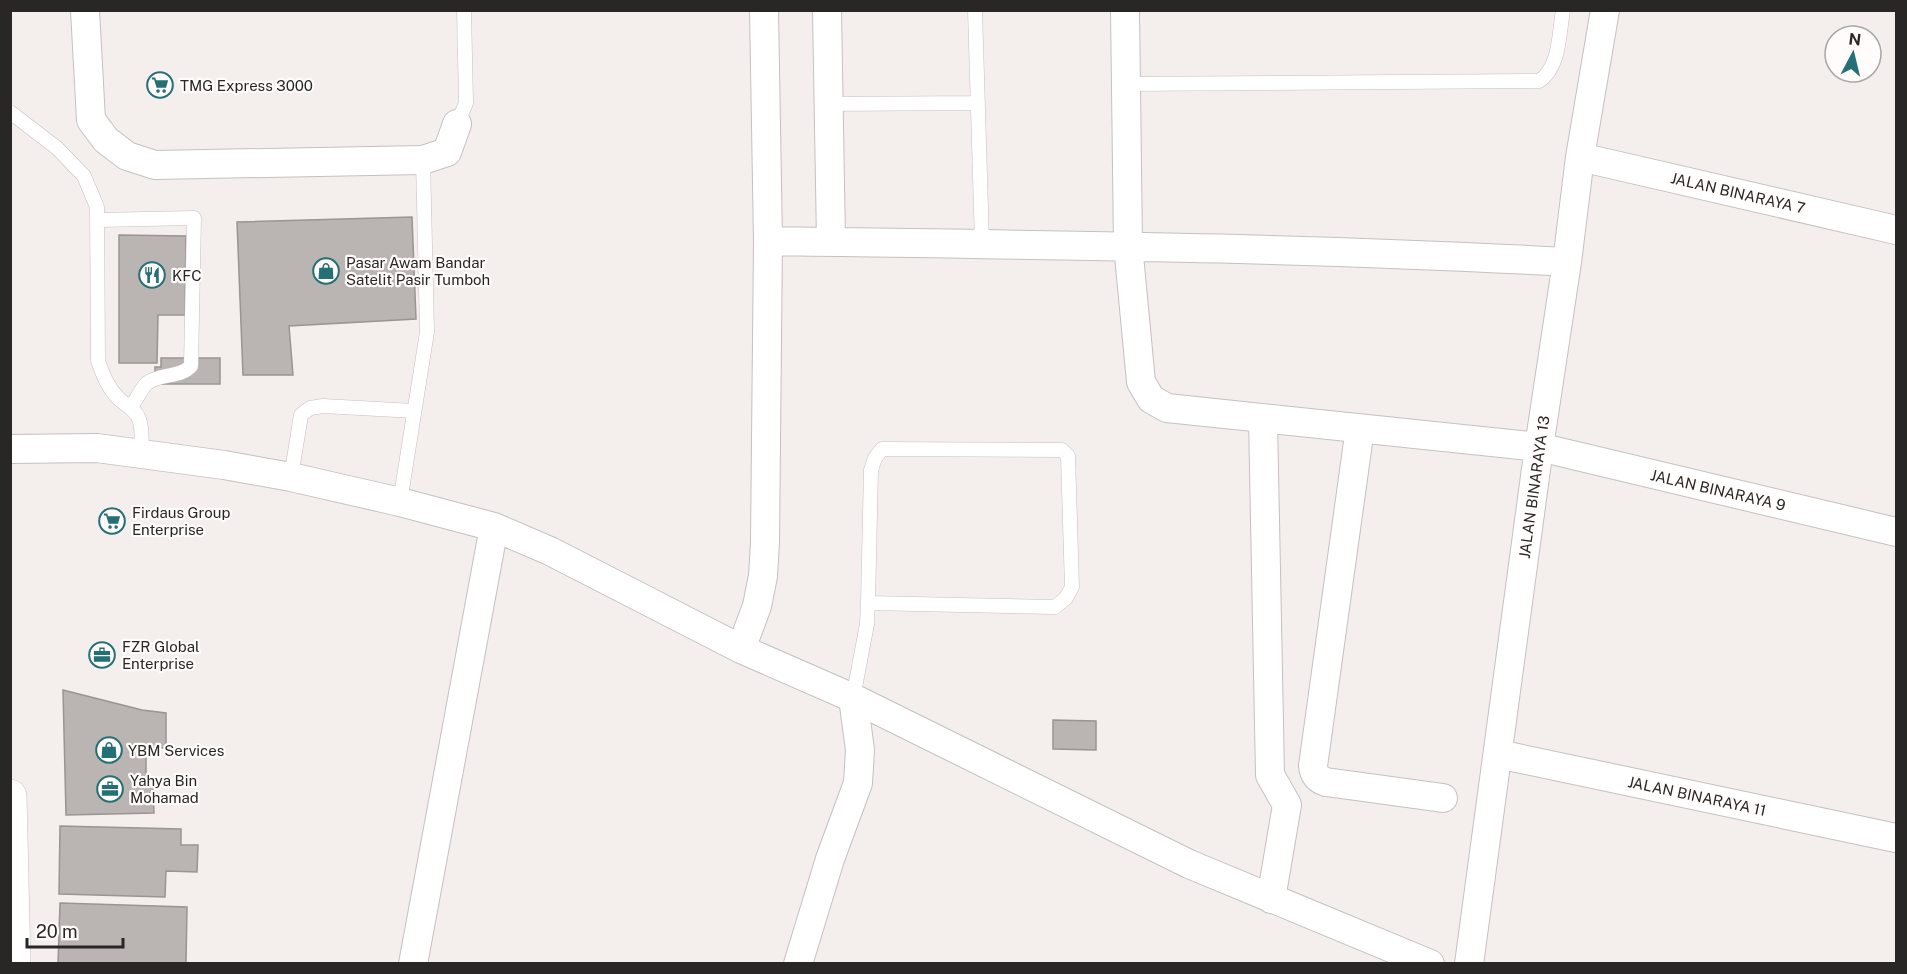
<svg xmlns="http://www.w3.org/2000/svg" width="1907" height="974" viewBox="0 0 1907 974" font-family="'Public Sans',sans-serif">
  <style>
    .building { fill: #bab4b2; stroke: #9a9492; stroke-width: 1.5 }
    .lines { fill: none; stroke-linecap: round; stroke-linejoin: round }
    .service-casing { stroke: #c6c0bf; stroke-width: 15 }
    .minor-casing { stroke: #c6c0bf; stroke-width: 30 }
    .trunk-casing { stroke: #c6c0bf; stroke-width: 34 }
    .service { stroke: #fff; stroke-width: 14 }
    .minor { stroke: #fff; stroke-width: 28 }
    .trunk { stroke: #fff; stroke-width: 33 }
    .labels { text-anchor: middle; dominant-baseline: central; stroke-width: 4.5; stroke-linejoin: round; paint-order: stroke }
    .poi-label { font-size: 15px; fill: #292626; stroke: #fffcfb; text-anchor: start }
    .street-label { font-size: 15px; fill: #292626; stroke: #fffcfb }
  </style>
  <rect width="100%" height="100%" fill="#f4eeec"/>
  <path class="building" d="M412,217l4,102 -127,7 4,49h-50l-6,-153z
    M119,235l67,1 -1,79h-27l-1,48h-38z
    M161,358h59v26h-65v-17h6z
    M63,690l79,20 24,3v35h-20v38l7,-1 1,28 -88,2z
    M1053,720l43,1v29l-43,-1z
    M60,826l121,3v16h17l-1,27 -31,-1 -1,26 -106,-3z
    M60,903l127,4 -1,57h-128z"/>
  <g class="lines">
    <g class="service-casing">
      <path id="service" d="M975,10l7,233
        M1126,84l413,-3c21,-13 20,-48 24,-71
        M828,104l150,-1
        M10,112l47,36 27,28 13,31 1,154c5,14 10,27 21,38 8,7 16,10 20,20 4,9 2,24 3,34
        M457,124l9,-21 -2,-93
        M98,220l96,-2 -3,148c-11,12 -31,7 -44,17 -6,6 -11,17 -16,24
        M291,477l10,-62 9,-7 13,-2 91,5
        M400,502l27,-170 -4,-172
        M853,698l14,-74 1,-21 3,-133 4,-12 7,-9 180,1 6,6 4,131 -6,11 -11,9 -187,-4"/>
    </g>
    <g class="minor-casing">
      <path id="minor" d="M85,10l6,110 15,20 21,16 28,9 268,-5 24,-8 10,-28
        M827,10l4,232
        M1125,10l3,235 13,137 10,17 16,9 372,39 357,85
        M1580,157l316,73
        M768,241c267,4 533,6 799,21
        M1263,418l7,357 17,30 -16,94
        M1360,428l-47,338c1,9 4,13 13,16l117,16
        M10,449l87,-1 127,17 67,12 109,25 94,25 56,24 191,98 112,49 336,166 241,100
        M741,649l16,-43 6,-30 2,-34 3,-301 -4,-231
        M1498,754l398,84
        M413,964l81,-437
        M798,964l32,-105 28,-76 2,-33 -7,-52
        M1469,964l70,-517 28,-185 13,-105 25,-147"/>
    </g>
    <g class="trunk-casing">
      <path id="trunk" d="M10,796l4,168"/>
    </g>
    <use href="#service" class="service"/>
    <use href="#minor" class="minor"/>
    <use href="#trunk" class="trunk"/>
  </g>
  <defs>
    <g id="supermarket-ring" transform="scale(1.35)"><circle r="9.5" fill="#fffcfb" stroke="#257077" stroke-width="1.5"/><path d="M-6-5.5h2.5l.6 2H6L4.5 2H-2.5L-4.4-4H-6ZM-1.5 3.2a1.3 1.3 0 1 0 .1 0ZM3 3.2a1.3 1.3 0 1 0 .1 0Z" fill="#257077"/></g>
    <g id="shop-ring" transform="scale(1.35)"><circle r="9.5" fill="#fffcfb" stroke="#257077" stroke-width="1.5"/><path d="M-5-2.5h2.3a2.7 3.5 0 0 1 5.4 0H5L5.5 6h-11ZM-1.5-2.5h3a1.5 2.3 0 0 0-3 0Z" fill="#257077"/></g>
    <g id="restaurant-ring" transform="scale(1.35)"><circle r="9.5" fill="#fffcfb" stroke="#257077" stroke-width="1.5"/><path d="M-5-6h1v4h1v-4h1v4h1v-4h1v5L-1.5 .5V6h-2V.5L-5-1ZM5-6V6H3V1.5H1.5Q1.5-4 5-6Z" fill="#257077"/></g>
    <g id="office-ring" transform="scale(1.35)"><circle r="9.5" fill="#fffcfb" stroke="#257077" stroke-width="1.5"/><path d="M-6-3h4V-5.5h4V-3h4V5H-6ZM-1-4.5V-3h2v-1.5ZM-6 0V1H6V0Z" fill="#257077"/></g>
  </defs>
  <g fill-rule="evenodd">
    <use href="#supermarket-ring" x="160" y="85"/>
    <use href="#shop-ring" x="326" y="271"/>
    <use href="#restaurant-ring" x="152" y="275"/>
    <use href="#supermarket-ring" x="112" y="521"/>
    <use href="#office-ring" x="102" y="655"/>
    <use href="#shop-ring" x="109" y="750"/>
    <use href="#office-ring" x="110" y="789"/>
  </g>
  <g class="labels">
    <g class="poi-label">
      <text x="180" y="85">TMG Express 3000</text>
      <text x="346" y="262">Pasar Awam Bandar<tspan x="346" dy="17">Satelit Pasir Tumboh</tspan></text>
      <text x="172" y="275">KFC</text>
      <text x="132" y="512">Firdaus Group<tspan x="132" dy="17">Enterprise</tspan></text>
      <text x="122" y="646">FZR Global<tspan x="122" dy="17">Enterprise</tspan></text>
      <text x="128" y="750">YBM Services</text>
      <text x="130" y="780">Yahya Bin<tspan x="130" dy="17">Mohamad</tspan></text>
    </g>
    <g class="street-label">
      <text transform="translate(1738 193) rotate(13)">JALAN BINARAYA 7</text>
      <text transform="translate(1534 487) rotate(-82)">JALAN BINARAYA 13</text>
      <text transform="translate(1718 490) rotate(13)">JALAN BINARAYA 9</text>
      <text transform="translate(1697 796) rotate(12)">JALAN BINARAYA 11</text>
    </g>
  </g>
  <rect width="1907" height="974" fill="none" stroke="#292626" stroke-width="24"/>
  <g transform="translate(1853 54) rotate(7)"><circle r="28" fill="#fffcfb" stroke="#a9a6a6" stroke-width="1.5"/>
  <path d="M0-4.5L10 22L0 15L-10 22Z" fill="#257077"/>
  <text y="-9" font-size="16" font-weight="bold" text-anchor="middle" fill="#292626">N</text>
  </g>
  <path d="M27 938v9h96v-9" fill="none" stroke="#292626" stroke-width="3"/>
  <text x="36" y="938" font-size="18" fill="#292626" stroke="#fffcfb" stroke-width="4.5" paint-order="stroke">20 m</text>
</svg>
